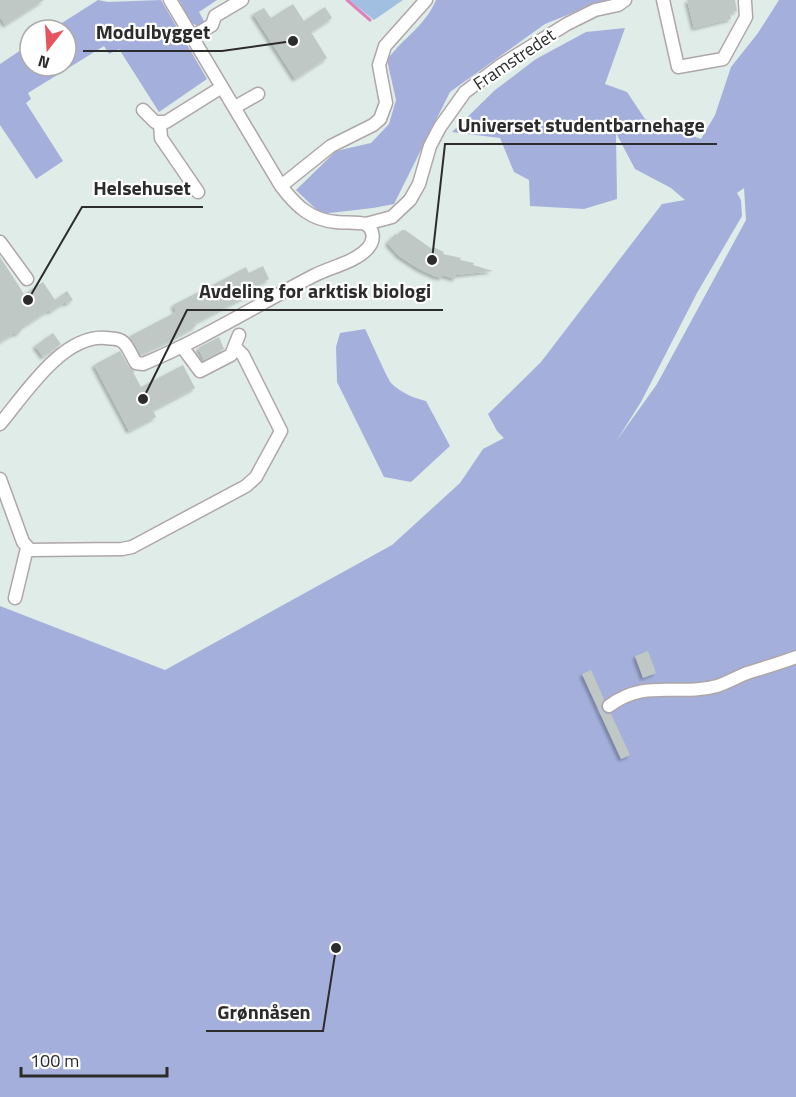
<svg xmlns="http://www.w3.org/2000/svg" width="796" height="1097" viewBox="0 0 796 1097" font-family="'Titillium Web',sans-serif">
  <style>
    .green { fill: #a4b0db; fill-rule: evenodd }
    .pitch { fill: #a1bfe1 }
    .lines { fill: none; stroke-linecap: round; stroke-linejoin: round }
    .stream { stroke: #e081bc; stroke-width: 3 }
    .building { fill: #bfc8c5; filter: url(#shadow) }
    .minor-casing { stroke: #afa6a7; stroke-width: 15 }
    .minor { stroke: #fff; stroke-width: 12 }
    .labels { text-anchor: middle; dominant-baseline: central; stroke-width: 4.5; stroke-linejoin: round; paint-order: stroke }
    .street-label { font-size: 18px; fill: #2c2c2c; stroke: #fff }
    .leader { fill: none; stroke: #2c2c2c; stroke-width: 2 }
    .callout-dot { fill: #2c2c2c; stroke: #fff; stroke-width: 2 }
    .callout-label { font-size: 20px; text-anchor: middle; font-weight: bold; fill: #2c2c2c; stroke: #fff; stroke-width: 4.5; stroke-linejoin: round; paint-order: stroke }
  </style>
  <defs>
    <filter id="shadow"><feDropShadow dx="-2.5" dy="2.5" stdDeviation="1.5" flood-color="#0004"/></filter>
  </defs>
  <rect width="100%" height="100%" fill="#e0ece8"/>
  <path class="green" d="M98,0l10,2 53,-2 46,79 -48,33 -40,-63 -10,5 -5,-8 -76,47 3,6 -5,4 37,58 -27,18 -36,-54v-61l30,-20v22h36v-36h-15z
    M179,0h38l-18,12 5,9 -6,5 -7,-3z
    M436,0h184l-33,7 -42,17 -95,68 -56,112 -21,4 -52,6 -25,-24 40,-39 35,-8 18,-19 7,-24 -9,-40c16,-22 39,-35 49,-60z
    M779,0h17v1097h-796v-491l165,64 227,-125 68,-62 23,-34 21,-11 -7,-7 -9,-17 53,-52 121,-158 23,-4 -14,-12 -36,-19 -19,-36 1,66 -33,10 -54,-3 -1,-26 -15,-8 -14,-34 -48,-6 43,-42 41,-31 50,-27 39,-4 -20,56 22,8 18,27 56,20 14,-24 16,-48 27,-34zM744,188l2,32 -89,164 -40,56 24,-38 56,-109 45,-77 -1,-16 -4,-7z
    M365,329c5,9 23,52 27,55 10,9 21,14 34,17l24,45 -39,36 -27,-5 -47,-95 -1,-35 4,-14z"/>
  <path class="pitch" d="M349,0h54l-29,20z"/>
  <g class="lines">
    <path class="stream" d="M347,0l23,20"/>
  </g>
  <path class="building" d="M0,0h44l-39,25 -5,-8z
    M687,0h48l2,11 -7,2 1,6 -37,9z
    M293,4l11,17 21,-14 7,11 -21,14 16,26 -32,21 -42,-65 11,-6 7,10z
    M402,230h3l27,19 1,-2 11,5 -1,2 18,4 -1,2 14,3 -1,2 20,6 -37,4 -1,4 -13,-4v3l-8,-2 -15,-7 -20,-13 -11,-12v-2l7,-8 2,1z
    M0,257l24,37 19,-12 12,18 12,-9 6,9 -7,4 -1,-2 -15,10 -1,-2 -26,17 -4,6 -6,1 -13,8z
    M263,266l6,13 -13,7 2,4 -63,33 1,3 -29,16 -27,12 -10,-18 46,-24 -3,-7 51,-26 22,-12 3,6z
    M53,333l8,11 -18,13 -8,-11z
    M219,337l5,12 -20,11 -6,-12z
    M120,351l9,16 6,4 -2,1 8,15 42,-22 12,23 -42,22 3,7 -27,14 -35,-66z
    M648,651l8,22 -13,5 -8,-22z
    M591,670l13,29 -3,7 1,4 4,4h5l19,41 -9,4 -39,-85z"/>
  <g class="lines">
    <g class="minor-casing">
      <path id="minor" d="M663,0l15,67 45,-8 23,-42 -1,-15
        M192,37l20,-12 3,-9 27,-16
        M235,107l23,-13
        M143,110l12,12h11l56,-35
        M160,124l1,14 37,54
        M281,186l50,-40 42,-21 7,-6 6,-16 -7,-38 6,-19 41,-46
        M366,224l26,-7 18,-17 9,-16 11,-38 10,-19 25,-35 36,-27 66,-41 28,-14 23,-5 7,-5
        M0,242l27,37
        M183,348l17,23 31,-16 8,-20
        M0,424c25,-30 63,-90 106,-86 6,1 14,0 18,5 5,5 8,14 12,20l7,1c60,-25 114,-59 172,-89 16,-8 41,-13 53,-27 7,-8 6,-18 -2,-24 -10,-2 -20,-1 -30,-2 -25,-2 -40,-16 -55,-36l-111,-186
        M0,479l23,63 7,8 92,-1 10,-2 114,-61 10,-9 25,-46 -38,-76 -7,-7
        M15,598l12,-50
        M609,706c36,-28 70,-9 108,-20 10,-3 20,-9 30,-13 16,-5 33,-10 49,-16"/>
    </g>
    <use href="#minor" class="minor"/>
  </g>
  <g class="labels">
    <g class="street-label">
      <text transform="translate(514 59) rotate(-34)">Framstredet</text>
    </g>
  </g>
  <path class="leader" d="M293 41L222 51H83M432 260L445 144H717M28 300L82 207H203M143 399L187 310H443M336 948L323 1031H206"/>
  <g class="callout-dot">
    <circle cx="293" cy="41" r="6"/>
    <circle cx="432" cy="260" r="6"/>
    <circle cx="28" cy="300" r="6"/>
    <circle cx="143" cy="399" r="6"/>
    <circle cx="336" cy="948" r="6"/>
  </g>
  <g class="callout-label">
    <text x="153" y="39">Modulbygget</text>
    <text x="581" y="132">Universet studentbarnehage</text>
    <text x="142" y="195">Helsehuset</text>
    <text x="315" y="298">Avdeling for arktisk biologi</text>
    <text x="264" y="1019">Grønnåsen</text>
  </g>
  <g transform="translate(48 48) rotate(197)"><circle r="28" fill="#ffffff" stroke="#ababab" stroke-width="1.5"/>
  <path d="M0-4.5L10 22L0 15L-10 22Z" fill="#e45560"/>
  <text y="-9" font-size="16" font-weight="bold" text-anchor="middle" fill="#2c2c2c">N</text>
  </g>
  <path d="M21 1067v9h146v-9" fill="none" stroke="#2c2c2c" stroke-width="3"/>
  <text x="30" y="1067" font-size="18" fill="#2c2c2c" stroke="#ffffff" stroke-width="4.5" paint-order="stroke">100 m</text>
</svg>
